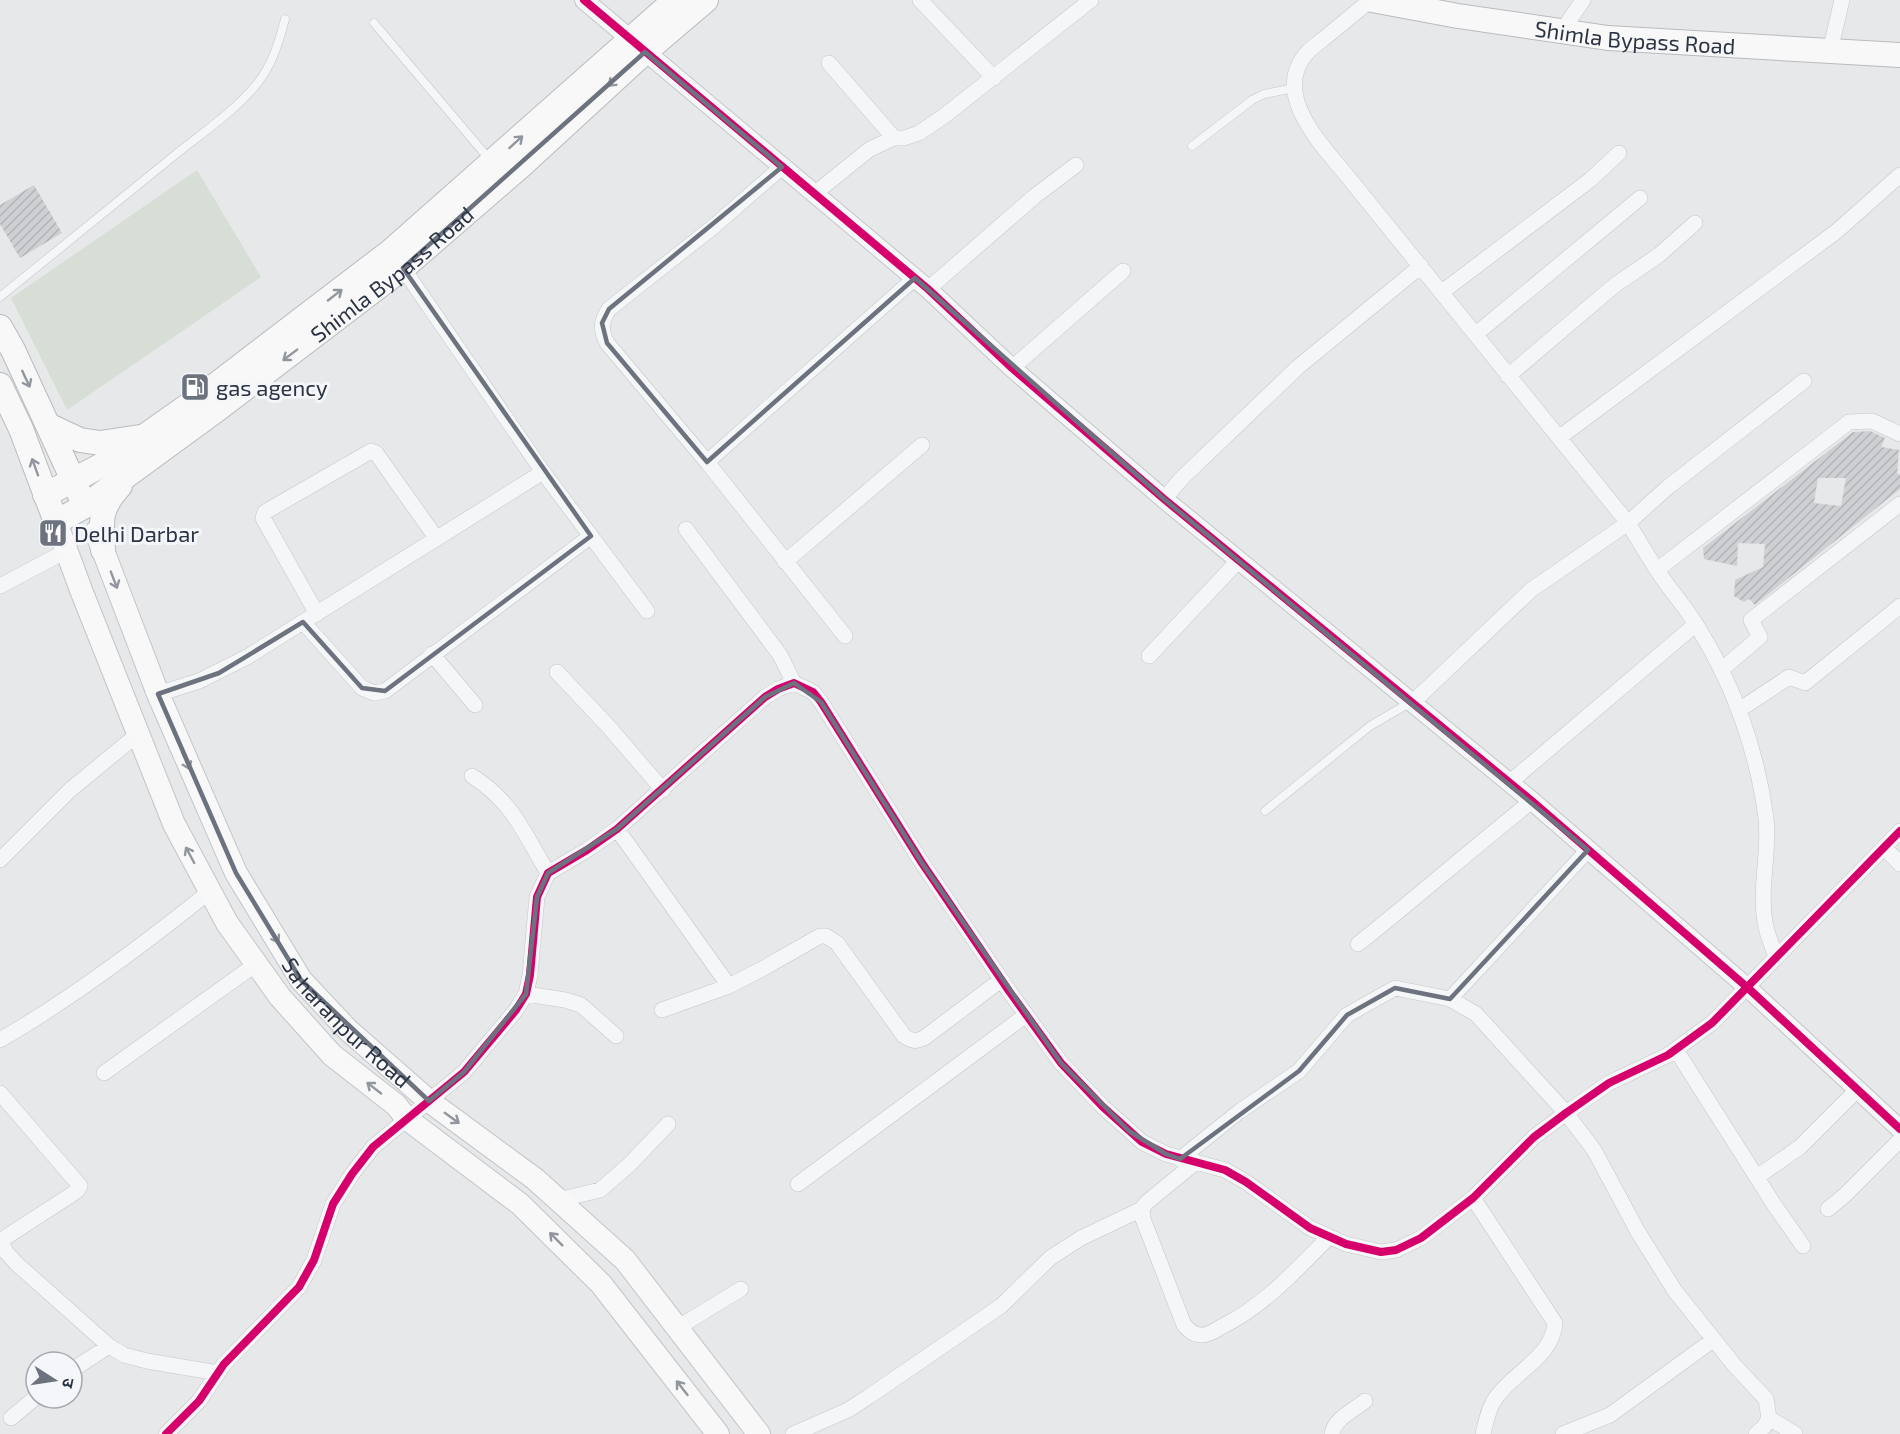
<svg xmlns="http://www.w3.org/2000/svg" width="1900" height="1434" viewBox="0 0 1900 1434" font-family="'Exo 2','Noto Sans Devanagari',sans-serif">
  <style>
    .garden { fill: #d6ded6 }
    .building { fill: url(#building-hatch); fill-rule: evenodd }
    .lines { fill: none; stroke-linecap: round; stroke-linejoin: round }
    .service-casing { stroke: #c4c6c8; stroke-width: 9 }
    .minor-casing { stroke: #c4c6c8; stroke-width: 16 }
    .tertiary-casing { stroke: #c4c6c8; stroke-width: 20 }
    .primary-casing { stroke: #c2c5c8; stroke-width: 24 }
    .trunk-casing { stroke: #b8bbbf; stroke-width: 26 }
    .service { stroke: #f5f6f7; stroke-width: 8 }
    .minor { stroke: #f5f6f7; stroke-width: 15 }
    .tertiary { stroke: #f5f6f7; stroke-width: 18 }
    .primary { stroke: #f8f8f8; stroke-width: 22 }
    .trunk { stroke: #f8f8f8; stroke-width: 24 }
    .cycleway-casing { stroke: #f4f6f9; stroke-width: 11 }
    .cycleway { stroke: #d6006c; stroke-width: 8 }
    .oneway { stroke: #92969e }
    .marked { fill: none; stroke: #6c737f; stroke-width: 4.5; stroke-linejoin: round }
    .labels { text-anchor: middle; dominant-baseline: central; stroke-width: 6; stroke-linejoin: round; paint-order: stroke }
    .street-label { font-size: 22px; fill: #2b3445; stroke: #f4f6f9 }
    .poi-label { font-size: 22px; fill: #2b3445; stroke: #f4f6f9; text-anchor: start }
  </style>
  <defs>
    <pattern id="building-hatch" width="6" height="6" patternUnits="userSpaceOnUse" patternTransform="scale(1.5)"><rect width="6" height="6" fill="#ced0d3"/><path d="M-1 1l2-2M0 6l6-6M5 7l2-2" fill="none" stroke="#b1b3b6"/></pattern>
  </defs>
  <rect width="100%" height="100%" fill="#e6e8ea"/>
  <path class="garden" d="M197,170l64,107 -194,133 -56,-112z"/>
  <path class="building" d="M34,185l28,48 -42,25 -20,-34v-19z
    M1870,431l15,7 -4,9 18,3 -2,24h3v15l-145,116 -6,-6 -5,3 -10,-6 1,-16 28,-13 2,-23 -27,-1 -1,23 -33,-7 -1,-11 150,-116zM1818,478h28l-5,28 -27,-3z"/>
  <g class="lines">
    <g class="service-casing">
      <path id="service" d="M374,23l116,137
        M1192,146l60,-46 12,-6 30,-6
        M0,297c57,-46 113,-92 170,-138 29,-24 62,-45 86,-74 16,-19 23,-43 29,-66
        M1265,811l105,-85 41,-24"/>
    </g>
    <g class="minor-casing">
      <path id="minor" d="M920,0l74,78
        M1371,0c-15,12 -29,24 -44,36 -6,5 -15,11 -21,18 -36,42 20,95 46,128l276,341c10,16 19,32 29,47 12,19 28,36 40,56 36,57 60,124 69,192 4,36 -8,73 0,109 2,10 7,21 10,30
        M1562,31l21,-31
        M1830,51l12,-51
        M829,63l65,75
        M782,167l-69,60 -104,82c-8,12 -9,20 -2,34l100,119 138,174
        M814,194l56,-45 24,-11h10l15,-5 25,-17 147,-116
        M398,261l145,211 104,139
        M928,289l107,-93 41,-31
        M1442,292l148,-112 29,-27
        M1476,334l164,-136
        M1012,368l111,-97
        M1508,376l107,-91 44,-30 36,-32
        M1560,437l277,-206 63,-56
        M707,462l208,-184
        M1164,499l19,-22 115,-110 123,-101
        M686,529l94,126 14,28
        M785,562l137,-117
        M1657,570l192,-148 23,-1 28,13
        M0,586l66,-35
        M317,614l-54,-96 2,-6 106,-61 5,2 61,86
        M303,622l59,66 12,5 11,-2 206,-155
        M432,654l43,51
        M1149,656l90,-96
        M1721,670l39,-33 -9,-17 149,-116
        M557,672l51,54 55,64
        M158,694l41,-13 48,-24 296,-185
        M1413,702l118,-112 97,-67 40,-36 136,-106
        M1739,710l50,-33 16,6 95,-77
        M472,776c41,26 52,57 76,97
        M1509,783l187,-159
        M617,829l112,157
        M1884,847l16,17
        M0,860l70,-70 68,-56
        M1358,944c59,-47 115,-96 174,-143
        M526,994l39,6 16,5 35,31
        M1450,999l138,-149
        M662,1010l67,-24 33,-17 58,-33h6l11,7 67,93c8,5 11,6 20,2l77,-58
        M0,1040c74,-43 142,-94 209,-148
        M1676,1050l99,156 28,40
        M104,1073l152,-109
        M0,1093l80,93 -3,5 -77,50
        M1180,1159l60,-48 59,-40 48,-56 48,-27 55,11 26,15 90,99 28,37 44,82 37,59 60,75 31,33 3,19 -5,9 -8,7
        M1196,1162l-50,41 -4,6 1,10 41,106c5,5 8,9 15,10 8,1 16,-4 22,-8 43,-21 75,-57 108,-90
        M1757,1177l43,-30 58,-58
        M798,1184l228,-169
        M1473,1198l82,125c-2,34 -42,49 -60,76 -7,10 -9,23 -12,35
        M558,1200l42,-10 29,-25 39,-41
        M1828,1209l17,-14 55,-55
        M1,1241l5,11 11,12 92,82 15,9 23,6 71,12
        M677,1328l64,-39
        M72,1370l37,-24
        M11,1418l25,-21
        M1769,1418l26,16
        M166,1434l33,-33 25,-37 75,-77 15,-27 19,-56 19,-30 21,-27 91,-75 52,-62 10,-16 4,-19 7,-78 11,-24 39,-23 30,-21 148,-132 13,-8 16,-6 19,9 8,10 101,161 87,128 52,72 42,44 39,35 24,12 59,16 21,12 64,46 36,16 35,8 15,-2 25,-12 52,-40 61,-61 32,-24 43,-30 59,-28 44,-32 188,-192
        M793,1434l55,-24 20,-13 133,-91 49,-48 31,-20 61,-29
        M1332,1434c2,-15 22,-24 33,-33
        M1563,1434l47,-19 103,-75"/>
    </g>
    <g class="tertiary-casing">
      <path id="tertiary" d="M584,0l344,289 84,79 152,131 368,302 216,187 152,141"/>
    </g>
    <g class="primary-casing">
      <g id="primary">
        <path d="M56,522l25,68 93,234 53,99 53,74 52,58 64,50 11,14 113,85 81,80 117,150"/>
        <path id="s1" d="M96,532l62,162 78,179 65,107 47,50 81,71 106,78 90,81 134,174"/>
      </g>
    </g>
    <g class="trunk-casing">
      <g id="trunk">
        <path id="s2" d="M1372,0l86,16 150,22 292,17"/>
        <path d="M0,327l13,23 67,145"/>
        <path id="s3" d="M0,385l21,44 35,93 29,-16 130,-95 188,-143 119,-103 123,-113 61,-52"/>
        <path d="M48,425l32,15 20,3 40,-6"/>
        <path d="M45,495l61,-32 32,-22 62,-44 191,-146 284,-251"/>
        <path d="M103,550c-2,-30 -4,-41 17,-64"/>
      </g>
    </g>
    <use href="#service" class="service"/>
    <use href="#minor" class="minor"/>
    <use href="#tertiary" class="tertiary"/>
    <use href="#primary" class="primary"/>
    <use href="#trunk" class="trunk"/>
    <g class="cycleway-casing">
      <path id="cycleway" d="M584,0l344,289 84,79 152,131 368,302 216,187 152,141
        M166,1434l33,-33 25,-37 75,-77 15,-27 19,-56 19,-30 21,-27 91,-75 52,-62 10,-16 4,-19 7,-78 11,-24 39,-23 30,-21 148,-132 13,-8 16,-6 19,9 8,10 101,161 87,128 52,72 42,44 39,35 24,12 59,16 21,12 64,46 36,16 35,8 15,-2 25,-12 52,-40 61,-61 32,-24 43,-30 59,-28 44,-32 188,-192"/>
    </g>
    <use href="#cycleway" class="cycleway"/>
  </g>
  <defs><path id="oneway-shaft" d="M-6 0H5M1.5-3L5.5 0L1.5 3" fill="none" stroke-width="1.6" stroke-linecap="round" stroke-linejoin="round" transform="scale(1.5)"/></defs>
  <g class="oneway">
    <use href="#oneway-shaft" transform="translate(615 80) rotate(137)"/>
    <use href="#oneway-shaft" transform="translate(516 142) rotate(-42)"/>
    <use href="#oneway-shaft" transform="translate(335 295) rotate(-38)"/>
    <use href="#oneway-shaft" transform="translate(290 355) rotate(143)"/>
    <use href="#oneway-shaft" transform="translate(26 379) rotate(65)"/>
    <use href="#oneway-shaft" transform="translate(35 467) rotate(-110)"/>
    <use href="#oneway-shaft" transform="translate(114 580) rotate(69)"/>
    <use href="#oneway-shaft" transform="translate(186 761) rotate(67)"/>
    <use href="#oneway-shaft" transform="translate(190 855) rotate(-118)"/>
    <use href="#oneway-shaft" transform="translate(274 935) rotate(59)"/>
    <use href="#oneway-shaft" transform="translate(374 1088) rotate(-142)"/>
    <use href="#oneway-shaft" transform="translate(452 1118) rotate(36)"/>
    <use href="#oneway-shaft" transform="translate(556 1239) rotate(-135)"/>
    <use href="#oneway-shaft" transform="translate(682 1388) rotate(-128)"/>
  </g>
  <path class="marked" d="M645,52l137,115 -173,142 -7,14 5,20 100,119 208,-184 249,221 424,351 -138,149 -55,-11 -48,27 -48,56 -119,88 -14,-5 -37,-23 -68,-68 -139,-200 -101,-161 -27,-19 -29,14 -148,132 -69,44 -11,24 -11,97 -62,78 -35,29 -128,-121 -65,-107 -78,-179 61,-21 84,-51 59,66 23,3 206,-155 -188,-268z"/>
  <defs>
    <g id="fuel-square" transform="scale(1.5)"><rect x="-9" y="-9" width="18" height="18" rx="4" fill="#6c737f" stroke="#f4f6f9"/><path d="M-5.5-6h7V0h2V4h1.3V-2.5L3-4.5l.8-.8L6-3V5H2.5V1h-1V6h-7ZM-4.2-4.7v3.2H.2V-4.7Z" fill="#fff"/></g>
    <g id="restaurant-square" transform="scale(1.5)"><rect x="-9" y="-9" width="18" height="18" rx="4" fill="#6c737f" stroke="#f4f6f9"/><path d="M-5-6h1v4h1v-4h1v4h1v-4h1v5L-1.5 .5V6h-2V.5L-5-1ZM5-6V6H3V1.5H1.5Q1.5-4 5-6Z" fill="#fff"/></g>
  </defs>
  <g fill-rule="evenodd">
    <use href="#fuel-square" x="195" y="387"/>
    <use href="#restaurant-square" x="53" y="533"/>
  </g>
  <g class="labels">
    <g class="street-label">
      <text stroke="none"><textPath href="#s2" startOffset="266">Shimla Bypass Road</textPath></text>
      <text stroke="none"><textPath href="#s3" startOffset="566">Shimla Bypass Road</textPath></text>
      <text stroke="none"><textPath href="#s1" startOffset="556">Saharanpur Road</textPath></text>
    </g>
    <g class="poi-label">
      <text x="216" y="387">gas agency</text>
      <text x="74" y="533">Delhi Darbar</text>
    </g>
  </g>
  <g transform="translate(54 1380) rotate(102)"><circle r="28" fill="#f4f6f9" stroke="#a4a8b1" stroke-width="1.5"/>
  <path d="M0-4.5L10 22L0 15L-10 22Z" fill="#6c737f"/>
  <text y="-9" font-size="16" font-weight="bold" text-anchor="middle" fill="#2b3445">उ</text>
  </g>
</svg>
